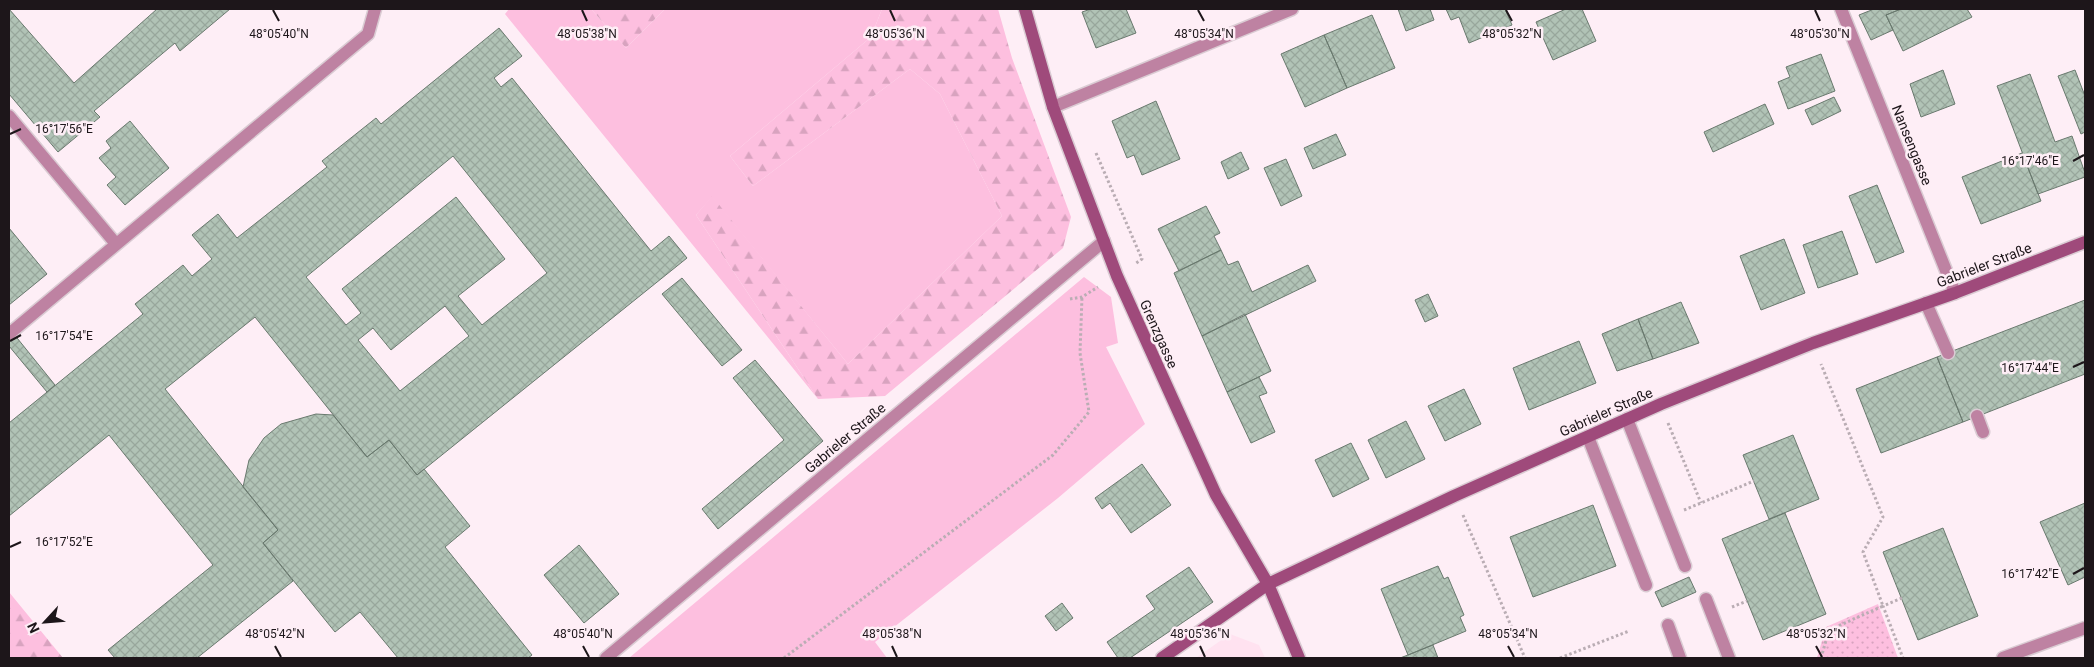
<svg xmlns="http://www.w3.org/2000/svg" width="2094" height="667" viewBox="0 0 2094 667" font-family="Roboto,sans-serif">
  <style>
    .built { fill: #ffe2f0 }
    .green { fill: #fdbfdf }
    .forest { fill: url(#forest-firs) }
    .park { fill: url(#park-dots) }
    .building { fill: url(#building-cross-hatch); stroke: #69796e; fill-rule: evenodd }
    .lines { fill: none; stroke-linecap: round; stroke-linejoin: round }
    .lane-casing { stroke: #dacbd3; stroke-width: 15 }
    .street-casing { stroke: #dacbd3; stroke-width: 15 }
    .secondary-casing { stroke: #dacbd3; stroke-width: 15 }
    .path { stroke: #baadb4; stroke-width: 3; stroke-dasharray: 2.5 2.5; stroke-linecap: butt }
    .lane { stroke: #be82a2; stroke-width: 12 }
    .street { stroke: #be82a2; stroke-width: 12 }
    .secondary { stroke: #9f4a7b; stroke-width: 12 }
    .ticks { fill: none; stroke: #1d161a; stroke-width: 2 }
    .labels { text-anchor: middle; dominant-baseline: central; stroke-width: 5; stroke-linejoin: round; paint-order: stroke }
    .street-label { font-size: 14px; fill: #1d161a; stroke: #feeef6 }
    .ticks-label { font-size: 12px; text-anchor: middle; fill: #1d161a; stroke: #feeef6; stroke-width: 5; stroke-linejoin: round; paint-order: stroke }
  </style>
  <defs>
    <pattern id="forest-firs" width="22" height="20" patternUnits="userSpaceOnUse" patternTransform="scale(1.25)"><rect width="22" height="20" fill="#fdbfdf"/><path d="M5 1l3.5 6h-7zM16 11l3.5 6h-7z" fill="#d8a3bf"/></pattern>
    <pattern id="park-dots" width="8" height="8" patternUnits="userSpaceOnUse" patternTransform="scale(1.25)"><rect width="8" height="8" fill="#fdbfdf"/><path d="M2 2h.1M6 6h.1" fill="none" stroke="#d8a3bf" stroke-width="1.8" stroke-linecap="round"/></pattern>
    <pattern id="building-cross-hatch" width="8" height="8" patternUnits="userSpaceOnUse" patternTransform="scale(1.25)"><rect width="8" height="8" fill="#b1c3b6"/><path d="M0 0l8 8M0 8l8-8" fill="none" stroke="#98a79c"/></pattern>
  </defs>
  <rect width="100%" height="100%" fill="#feeef6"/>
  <path class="built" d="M1230,634l29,11 6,13h-69z"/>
  <path class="green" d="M509,9h82l35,39 39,-39h217l-11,28 -141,119 23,30 157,-117 30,25 62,122 -154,148 -136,-167 -16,18 122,184 -313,-385z
    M1084,277l27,20 7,46 -12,4 39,77 -87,74 -183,144 12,16h-258z"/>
  <path class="forest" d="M591,9h74l-39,39z
    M882,9h116l14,49 59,159 -8,31 -178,148 -67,3 -122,-184 16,-19 136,168 154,-148 -62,-122 -30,-25 -157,117 -23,-30 141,-119z
    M9,592l54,66h-54z"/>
  <path class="park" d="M1878,604l20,54h-81l9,-31z"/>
  <path class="building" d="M9,9l65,74 83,-74h73l-50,42 -5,-8 -81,68 6,6 -42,35 -49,-58z
    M1091,9h35l10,24 -40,15 -14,-36z
    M1398,9h32l4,11 -28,11z
    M1446,9h59l7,16 -43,18 -10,-26 -8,3z
    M1566,9h16l14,32 -43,19 -17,-38z
    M1874,9h27l-15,6 7,15 -22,10 -12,-25z
    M1901,9h66l5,8 -69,34 -17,-36z
    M1372,15l23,53 -48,20 -23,-53z
    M499,28l23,28 -28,22 7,9 11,-9 139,173 18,-15 18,22 -270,217 -28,-35 -22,17 -112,-140 -90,72 113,141 -15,13 30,38 -96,77h-82l-7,-8 105,-85 -104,-130 -100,81v-93l134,-109 -8,-10 48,-39 9,11 20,-17 -20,-24 26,-21 19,24 90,-71 -5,-6 54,-43 5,6zM453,156l94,117 -65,52 -24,-29 47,-37 -49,-62 -114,92 19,24 -15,12 -40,-48zM445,306l24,30 -69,55 -42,-51 15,-12 18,22z
    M1324,35l23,53 -42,19 -24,-53z
    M1821,54l14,37 -47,18 -10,-27 12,-5 -4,-10z
    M1943,70l12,34 -34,13 -11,-33z
    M2075,70l10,26v36l-4,2 -23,-58z
    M2030,74l25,68 17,-6 13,37v4l-47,17 -41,-108z
    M1834,97l7,14 -29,14 -7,-15z
    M1156,101l24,58 -38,16 -8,-20 -7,3 -15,-37z
    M1765,104l9,20 -61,28 -9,-20z
    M130,121l39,47 -44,37 -18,-20 9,-8 -17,-19 12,-10 -5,-7z
    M1336,134l10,21 -33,14 -9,-21z
    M1241,152l8,17 -21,10 -7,-17z
    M2022,153l19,48 -60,23 -19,-47z
    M1286,159l16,37 -21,10 -17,-38z
    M1877,185l27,67 -28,11 -27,-67z
    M1206,206l14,27 -6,3 7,14 -42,21 -21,-42z
    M9,228l38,46 -38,31z
    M1842,231l16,43 -40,14 -15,-43z
    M1784,239l21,54 -44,17 -21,-54z
    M1221,250l7,15 10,-4 14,31 56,-27 8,16 -114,55 -28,-63z
    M682,278l60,72 -20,16 -60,-72z
    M1428,294l10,22 -13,6 -10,-22z
    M2085,300v74l-122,48 -26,-65z
    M1681,302l18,41 -46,16 -15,-40z
    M1245,314l26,57 -44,21 -25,-56z
    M1638,319l15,40 -36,12 -15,-37z
    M9,328l46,57 -8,7 -38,-46z
    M1579,341l17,42 -67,27 -16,-42z
    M1937,357l26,65 -82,31 -25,-64z
    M755,360l68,81 -105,88 -16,-20 82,-69 -51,-62z
    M1259,377l8,16 -8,3 16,36 -24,11 -24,-51z
    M1464,389l17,35 -36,17 -17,-35z
    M316,414l17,1 34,42 22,-17 28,35 7,-6 46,57 -25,21 87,108 -4,3h-130l-38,-46 -25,20 -72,-89 15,-13 -35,-43 6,-27 15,-22 17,-14z
    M1406,421l19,38 -39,19 -18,-38z
    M1793,435l26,64 -50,20 -26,-64z
    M1351,443l18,36 -36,18 -18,-37z
    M1142,464l29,41 -40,28 -21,-30 -8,6 -7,-11z
    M2085,503v74l-17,8 -28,-63z
    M1593,505l23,61 -83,31 -23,-60z
    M1785,513l41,101 -63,26 -41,-101z
    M1943,528l35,88 -60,24 -35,-88z
    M579,545l40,49 -35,29 -40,-48z
    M1438,566l6,13 4,-2 16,38 -4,2 6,14 -58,24 -27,-66z
    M1189,567l24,35 -83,56h-12l-11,-16 48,-33 -9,-13z
    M1689,577l7,15 -34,15 -7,-15z
    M1062,603l11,15 -17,13 -11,-15z
    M1433,645l5,13h-38l8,-3z"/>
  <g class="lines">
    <g class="lane-casing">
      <path id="lane" d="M1926,303l22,50
        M1977,416l6,16
        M1627,419l58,147
        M1588,437l58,148
        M1706,599l23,59
        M1668,625l12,33"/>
    </g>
    <g class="street-casing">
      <path id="street" d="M1841,9l114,284
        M1053,107l239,-98
        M9,116l107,128
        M9,334l359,-300 7,-25
        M606,658l498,-417
        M2003,658l82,-30"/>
    </g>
    <g class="secondary-casing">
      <path id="secondary" d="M1025,9l28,98 64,169 99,219 52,89 31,74
        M1162,658l106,-74 186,-88 207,-92 152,-61 142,-50 130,-51"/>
    </g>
    <path class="path" d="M1096,153l46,106 -7,5
      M1070,299l12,-2 16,-10
      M1668,423l33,80
      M1684,510l70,-29
      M1463,515l62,143
      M1902,598l-19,8 20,52
      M1732,607l15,-6
      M784,658l269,-203 36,-43 -9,-59 2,-56
      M1560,658l69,-27
      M1821,658l8,-28 54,-24 -20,-54 20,-35 -62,-153"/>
    <use href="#lane" class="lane"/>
    <use href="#street" class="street"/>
    <use href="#secondary" class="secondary"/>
  </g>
  <path class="ticks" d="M273,10l6,11M582,10l5,11M890,10l5,11M1198,10l6,11M1506,10l6,11M1815,10l5,11M10,134l11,-5M2073,161l11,-6M10,341l11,-6M2073,367l11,-5M10,547l11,-5M2073,574l11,-6M275,646l6,11M583,646l6,11M892,646l5,11M1200,646l5,11M1508,646l6,11M1816,646l6,11"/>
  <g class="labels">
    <g class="street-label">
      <text transform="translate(1912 145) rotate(68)">Nansengasse</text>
      <text transform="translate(1984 265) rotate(-21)">Gabrieler Straße</text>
      <text transform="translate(1159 334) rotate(66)">Grenzgasse</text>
      <text transform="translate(1606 412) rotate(-24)">Gabrieler Straße</text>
      <text transform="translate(845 438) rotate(-40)">Gabrieler Straße</text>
    </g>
  </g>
  <g class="ticks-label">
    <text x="587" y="38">48°05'38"N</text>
    <text x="1820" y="38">48°05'30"N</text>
    <text x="279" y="38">48°05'40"N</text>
    <text x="895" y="38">48°05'36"N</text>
    <text x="1204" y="38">48°05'34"N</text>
    <text x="1512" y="38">48°05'32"N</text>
    <text x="64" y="133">16°17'56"E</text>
    <text x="2030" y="165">16°17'46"E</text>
    <text x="64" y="340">16°17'54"E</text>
    <text x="2030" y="372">16°17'44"E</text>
    <text x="64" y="546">16°17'52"E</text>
    <text x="2030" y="578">16°17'42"E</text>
    <text x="275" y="638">48°05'42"N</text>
    <text x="583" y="638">48°05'40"N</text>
    <text x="892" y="638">48°05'38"N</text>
    <text x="1200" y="638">48°05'36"N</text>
    <text x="1508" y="638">48°05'34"N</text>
    <text x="1816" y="638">48°05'32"N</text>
  </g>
  <rect width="2094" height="667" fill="none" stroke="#1d161a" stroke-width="20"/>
  <g transform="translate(45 622) rotate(244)" stroke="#feeef6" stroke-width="4" paint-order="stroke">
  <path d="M0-4L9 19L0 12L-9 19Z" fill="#1d161a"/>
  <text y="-8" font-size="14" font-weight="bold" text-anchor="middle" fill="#1d161a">N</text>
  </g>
</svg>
